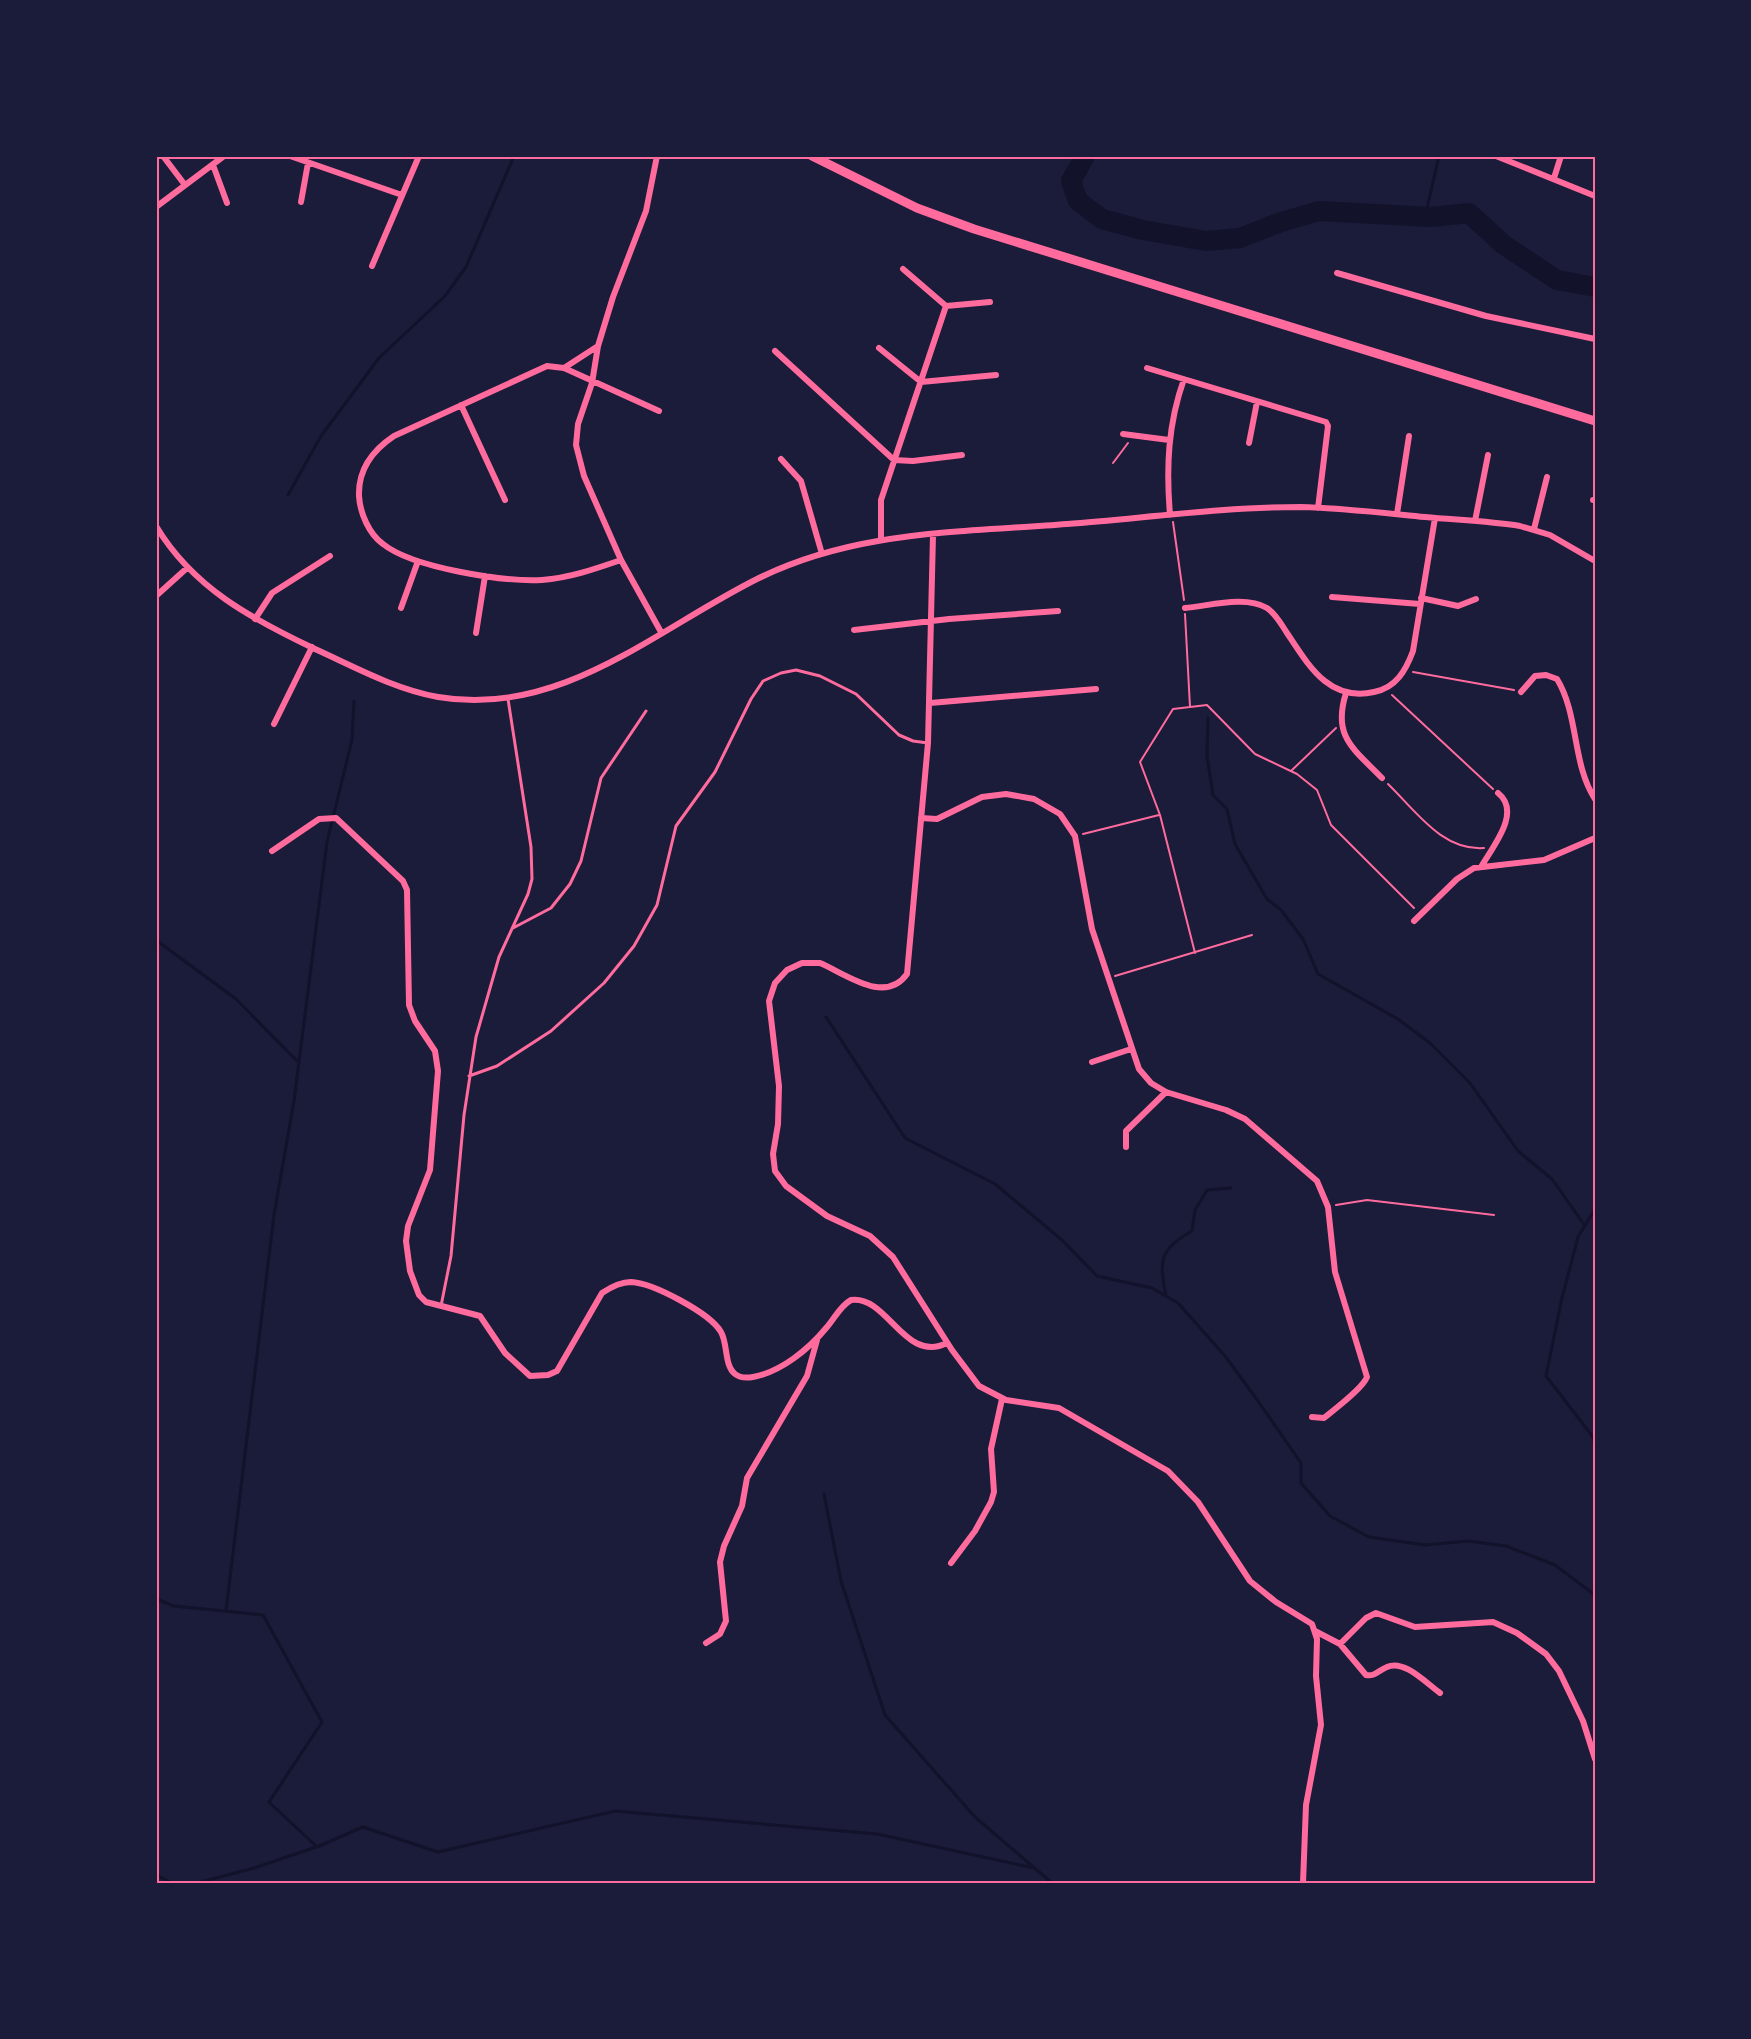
<svg xmlns="http://www.w3.org/2000/svg" width="1751" height="2039" viewBox="0 0 1751 2039" font-family="'Times New Roman',serif">
  <style>
    .lines { fill: none; stroke-linecap: round; stroke-linejoin: round }
    .stream { stroke: #12122b; stroke-width: 3 }
    .river { stroke: #12122b; stroke-width: 20 }
    .path { stroke: #ff6b9d; stroke-width: 2 }
    .service { stroke: #ff6b9d; stroke-width: 3 }
    .minor { stroke: #ff6b9d; stroke-width: 6 }
    .secondary { stroke: #ff6b9d; stroke-width: 9 }
    .neatline { fill: none; stroke: #ff6b9d; stroke-width: 2 }
  </style>
  <rect width="100%" height="100%" fill="#1b1b3a"/>
  <g class="lines">
    <path class="stream" d="M1425,217l14,-61
      M288,495l33,-59 58,-78 66,-62 21,-29 48,-111
      M1208,718l-1,38 6,39 14,14 8,35 32,55 14,11 22,29 15,35 80,45 32,24 40,40 48,68 34,28 33,47
      M156,940l80,59 63,64
      M826,1017l79,121 90,46 67,56 35,36 55,12 26,15 47,53 33,45 43,62v20l29,33 39,21 56,8 43,-4 38,5 49,19 40,30
      M1595,1209l-17,28 -16,61 -16,78 47,61 2,8
      M1166,1296c-7,-36 -7,-46 26,-65l3,-21 12,-20 24,-2
      M824,1494l17,87 44,134 90,102 77,66
      M156,1599l18,7 89,9 59,107 -53,80 48,45 46,-20 75,25 177,-41 262,23 157,34
      M226,1611l48,-396 20,-114 33,-259 25,-102 2,-39
      M156,1875l16,8
      M197,1883l57,-15 62,-21"/>
    <path class="river" d="M1085,156l-14,25 7,20 24,18 41,11 63,11 34,-3 41,-16 38,-11 112,6 38,-4 35,32 53,35 38,7"/>
    <path class="path" d="M1113,463l15,-20
      M1173,522l11,78
      M1185,614l5,93
      M1413,672l101,18
      M1392,695l101,94
      M1291,771l45,-43
      M1388,784c28,27 54,67 96,64
      M1083,834l76,-19
      M1195,953l-35,-138 -20,-53 33,-53 34,-4 48,49 42,20 20,16 14,35 83,83
      M1115,976l137,-41
      M1336,1205l31,-5 127,15"/>
    <path class="service" d="M513,928l38,-20 19,-24 11,-23 20,-83 45,-67
      M469,1076l28,-10 54,-35 53,-48 30,-37 23,-41 19,-79 39,-54 36,-73 12,-18 18,-8 15,-3 24,6 36,18 43,41 14,6 15,2
      M441,1306l10,-50 13,-141 12,-78 23,-80 29,-63 4,-15 -1,-32 -23,-148"/>
    <path class="minor" d="M163,156l22,29
      M290,156l112,39
      M657,156l-11,55 -33,86 -15,49 -6,37 -14,41 -2,21 8,31 37,84 40,72
      M1496,156l99,40
      M213,165l14,38
      M1554,178l7,-22
      M301,202l7,-39
      M156,207l68,-51
      M372,266l47,-110
      M903,269l43,37
      M1337,273l149,43 109,23
      M946,306l44,-4
      M879,348l42,34 75,-7
      M775,351l119,109 19,1 49,-6
      M564,368l34,-22
      M1147,368l179,54 2,4 -10,82
      M461,405l44,95
      M1123,434l46,6
      M1249,443l8,-41
      M781,459l20,22 21,73
      M1593,500h2
      M1397,514l12,-78
      M1170,515c-4,-48 -2,-91 14,-136
      M1475,521l13,-66
      M156,526c37,62 96,93 159,123 40,18 79,40 123,48 123,21 218,-68 321,-119 37,-18 78,-30 119,-37 61,-11 127,-12 189,-17 78,-6 156,-17 234,-17 41,1 83,6 124,10 31,3 63,4 95,9l30,9 45,26
      M1534,529l13,-52
      M933,535l-5,208 -21,231c-22,31 -61,0 -87,-11h-18l-15,7 -12,13 -6,18 10,85 -1,38 -5,30 2,17 11,15 41,30 43,20 23,21 59,93 27,36 27,14 53,8 109,63 30,31 52,79 26,21 36,22 5,15 -1,37 5,49 -15,80 -3,78
      M881,540v-40l65,-194
      M621,560c-26,9 -52,18 -79,20 -38,2 -129,-12 -159,-36 -14,-10 -23,-31 -24,-48 -1,-26 14,-46 35,-60l153,-70 17,2 95,43
      M156,596l31,-28
      M1332,597l88,7
      M1421,598l37,8 18,-7
      M401,608l17,-47
      M1185,608c24,-2 60,-13 82,0 9,6 14,16 20,25 22,33 42,69 87,59 22,-4 32,-22 39,-41l22,-133
      M255,619l17,-26 58,-37
      M854,630l95,-11 109,-8
      M476,633l9,-57
      M1521,692l14,-16 11,-1 11,4c22,36 15,85 38,120
      M1346,693c-14,44 8,56 36,85
      M930,703l166,-14
      M274,724l38,-77
      M921,818l16,1 45,-22 24,-3 28,5 26,15 15,22 17,93 47,140 12,14 15,9 60,18 19,9 72,62 11,26 7,65 32,105c-4,11 -32,32 -43,41l-12,-1
      M272,851l47,-32 17,-1 67,63 4,9 2,115 6,16 20,30 3,20 -8,99 -22,56 -2,15 4,30 9,24 7,7 54,14 25,37 25,23 18,-1 9,-4 45,-78c9,-6 18,-11 29,-11 22,1 79,31 90,50 7,12 3,33 14,42 5,4 12,4 18,3 28,-5 56,-28 74,-50 8,-9 13,-21 24,-27 37,-5 53,64 96,43
      M1481,867c12,-21 41,-55 17,-74
      M1414,921l43,-42 17,-11 70,-8 51,-22
      M1092,1062l39,-13
      M1126,1147v-16l40,-39
      M951,1563l24,-32 16,-29 3,-10 -3,-43 11,-50
      M1315,1631l25,13 26,31c9,2 13,-5 21,-8 17,-8 39,16 53,26
      M706,1643l14,-9 6,-13 -6,-59 4,-16 18,-40 5,-28 60,-102 10,-36
      M1340,1644l26,-26 10,-5 39,14 78,-5 24,11 29,21 13,17 24,50 12,38"/>
    <path class="secondary" d="M812,156l105,52 57,21 621,192"/>
  </g>
  <rect width="1751" height="2039" fill="none" stroke="#1b1b3a" stroke-width="315"/>
  <rect x="158" y="158" width="1436" height="1724" class="neatline"/>
</svg>
